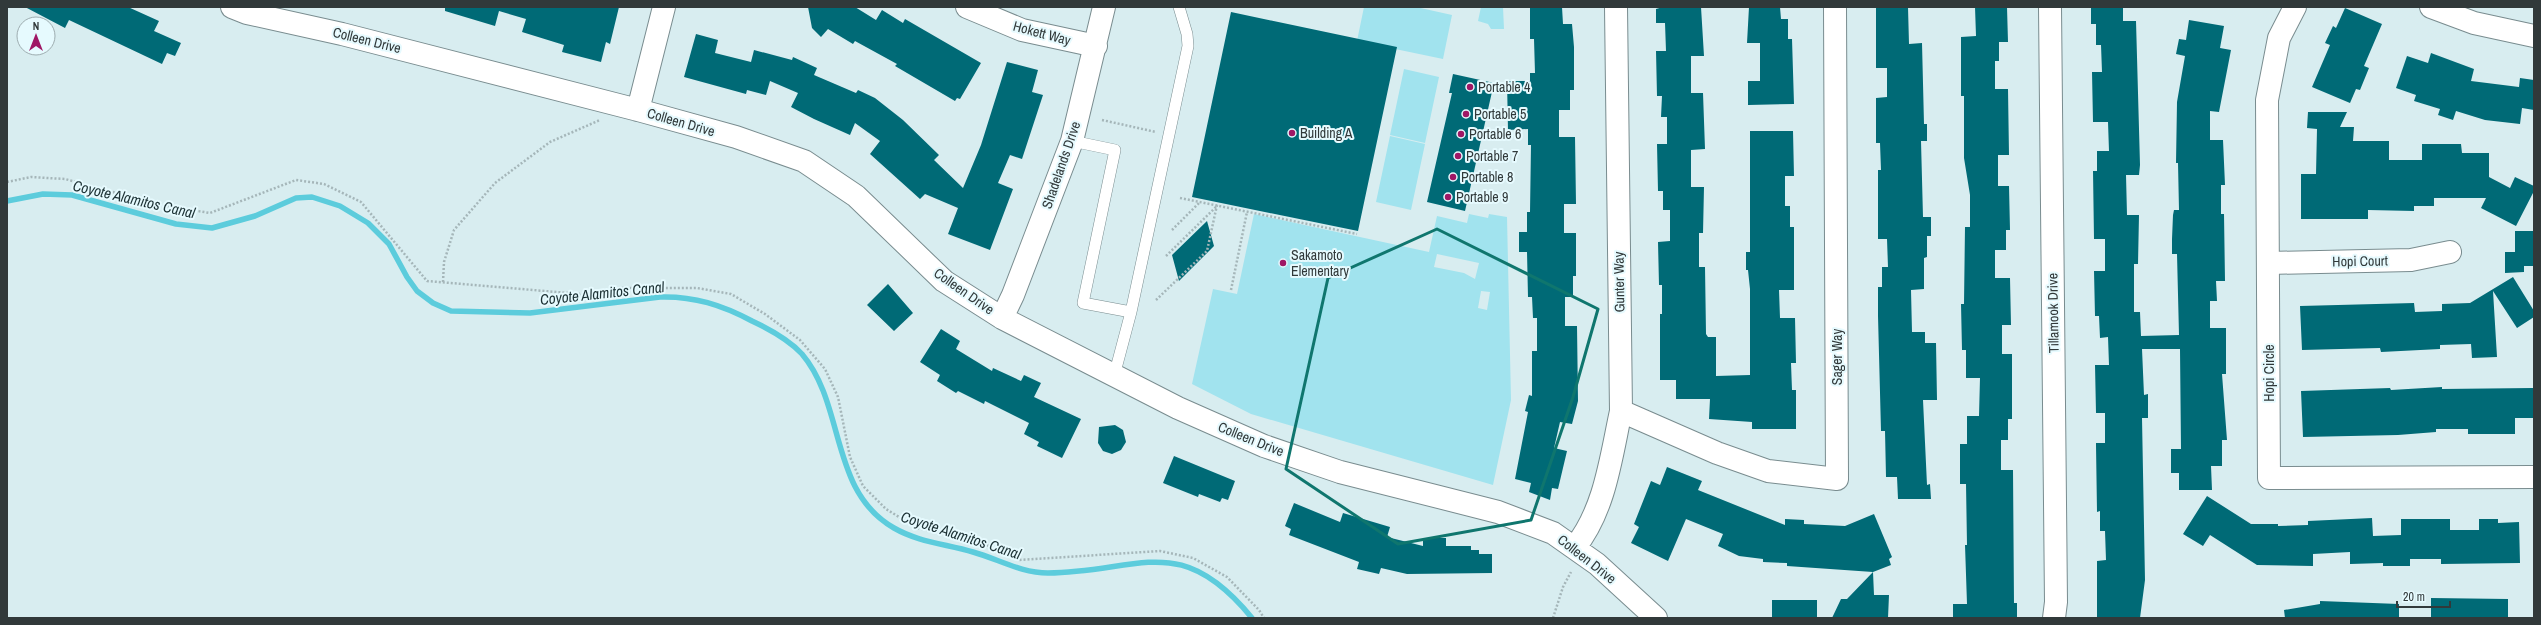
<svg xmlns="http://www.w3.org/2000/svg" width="2541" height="625" viewBox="0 0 2541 625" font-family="'Archivo Narrow',sans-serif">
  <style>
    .green { fill: #a1e3ee; fill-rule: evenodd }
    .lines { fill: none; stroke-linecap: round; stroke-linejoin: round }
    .stream { stroke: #5cccdc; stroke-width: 5.5 }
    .building { fill: #006a76 }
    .lane-casing { stroke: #798c8f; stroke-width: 12 }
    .street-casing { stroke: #798c8f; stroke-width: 24 }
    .path { stroke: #a5b6b9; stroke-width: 2.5; stroke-dasharray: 2 2; stroke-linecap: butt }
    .lane { stroke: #fff; stroke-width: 11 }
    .street { stroke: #fff; stroke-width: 22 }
    .marked { fill: none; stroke: #0f766e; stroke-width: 3; stroke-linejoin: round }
    .poi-dot { fill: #9f1765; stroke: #e6fafe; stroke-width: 1.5 }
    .labels { text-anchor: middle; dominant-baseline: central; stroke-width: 4; stroke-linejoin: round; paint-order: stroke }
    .street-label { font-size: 14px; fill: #31393a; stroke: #e6fafe }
    .poi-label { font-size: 14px; fill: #31393a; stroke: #e6fafe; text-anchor: start }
    .water-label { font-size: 15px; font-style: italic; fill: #1c3134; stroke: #e6fafe }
  </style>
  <rect width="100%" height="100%" fill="#d8edf0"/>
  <path class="green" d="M1364,7h52l36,8 -9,44 -86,-18z
    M1481,7h22l1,22h-13l-3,-5 -10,-3z
    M1404,69l35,8 -14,66 -35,-8z
    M1390,136l35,8 -14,66 -35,-8z
    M1254,214l175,38 8,-36 30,7 2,-9 19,4 1,-4 18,3 4,183 -18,85 -242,-71 -59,-30 21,-95 24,5zM1437,254l42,9 -4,16 -11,-6 -30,-6zM1481,291l9,1 -3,18 -9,-2z"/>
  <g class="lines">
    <path class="stream" d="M7,201l36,-7 29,1 104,29 36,4 43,-12 41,-18 16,-1 28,9 28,17 21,21 18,33 10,14 16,12 18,8 79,2 130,-16c34,-1 62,8 92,24 17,8 37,19 50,33 44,52 27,137 92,174 24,14 52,16 79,24 25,7 48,21 75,21 92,-1 132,-43 204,45"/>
  </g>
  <path class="building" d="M25,7h103l31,14 -5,10 27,12 -6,13 -8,-3 -5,11 -93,-44 -4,8z
    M445,7h174l-9,37 -4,-2 -5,20 -39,-10 2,-7 -42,-13 4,-13 -27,-8 -4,15 -50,-15z
    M808,7h47l21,13 6,-10 21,13 2,-4 76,44 -21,36 -3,-1 -2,3 -60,-35 2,-2 -42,-23 -2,3 -25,-15 -7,8 -9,-9z
    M1530,7h32l1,17h9l2,23v43h-4v20h-11v27h16l1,67h-12v29h12v43h-3v21h-8v29h12l1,75 -6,23 -12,-2 -6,26 13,3 -9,38 -6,-1 -2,12 -21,-8 2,-9 -16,-4 13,-67 -3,-1 4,-16 3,1v-45h5v-33h-4l-1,-21h-4l-1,-45h-8v-20h8v-20h3l1,-67h-3v-16l-20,1 -1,-49h23v-8h5l-1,-34h-4z
    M1663,7h38l3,49h-13v37h12l2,56 -14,1v37h13l-1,46h-4v34h6l1,67 2,3h8v39l34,-1v-86l-2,-19h-2v-18h4v-121h43l1,45h-9v30h5v21h4v63h-15l1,28h15l1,45h-5l1,27h4v39h-44v-7l-43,-3 1,-20h-34v-19h-16v-66h2v-29h-3l-1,-43 12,-1v-31h-7v-19h-5l-1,-47h10v-27h-6l1,-21h-5l-1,-45h10l-1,-28h-9v-14z
    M1749,7h31l1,12h7v20h4l2,65 -46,1v-24h12v-38h-13z
    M1876,7h32l1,37 13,-1 2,81h3v17h-6l2,76h8v19h-4v21l-3,1v31l-13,1 1,42h13v11h11l1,57h-14l4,85 3,-1 1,15h-33l-1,-22h-11l-1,-46h-4l-3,-115v-29h4v-20h6l-1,-28h-9v-69h3l-1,-27h-4v-45l11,-1v-29h-11z
    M1975,7h32l1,35h-9v19h-4v28h13l1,66h-11v31h11l1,44h-4v20h-11v28h15l1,47h-9v29h10v65h-4v21h-7v30h12l1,133h3v15h-64v-14h14l-2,-59h2l-1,-61h-6v-40h7v-28h12l1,-38h-14v-28h-4l-1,-46h3l1,-77h5v-32l-6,-37v-62h-3v-59l15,-1z
    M2091,7h32v14h13l4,144 -1,10h-13l1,40h12l-1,49h-4v48h6l1,24 38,-1 -2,-81h-5v-15l1,-24 1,-5h5l-1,-47h-2l1,-61 8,-46 -9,-2 3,-15 7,1 3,-20 35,6 -4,22 11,2 -12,62 -9,-1v29h13l2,45h-4v29h3l1,67h-9l1,20h-7v27h16v46h-4l5,66h-5v26h-11l1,24h-33v-17h-8v-24h10l-1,-100h-38l2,46 4,-1v24h-6l3,162 -5,38h-43v-57l9,-1 -1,-29h-5v-20l-3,1 -1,-67v-2h9v-30h-9l-1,-48h14l-1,-28 -8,1 -1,-22h-4l-1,-45h11v-32h-11l-1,-68h4v-20h12l-1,-29h-15l-1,-50h10l-1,-27h-5v-21h-5z
    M2345,8l37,16 -18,42 5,2 -9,22 -4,-1 -6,14 -38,-16 18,-42 -5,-2 8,-17 3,2z
    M1231,12l166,35 -39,184 -166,-34z
    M696,34l22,6 -3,13 36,9 3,-12 38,10 1,-3 24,11 -3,7 42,18 2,-3 17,8 28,22 36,35 -5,5 29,28 18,-43 26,-83 31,8 -6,22 11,3 -21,64 -12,-4 -12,28 15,6 -23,61 -42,-16 10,-26 -33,-14 -5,5 -50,-45 10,-13 -25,-18 -5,12 -36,-16 -23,-12 7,-14 -28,-12 -4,14 -19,-5 -1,4 -62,-17z
    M2431,53l43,16 -3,12 48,6 1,-9 14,2v30l-12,-2 -2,16 -35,-4 -29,-9 -3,9 -15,-5 2,-6 -26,-8 2,-6 -20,-7 11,-32 21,7z
    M1453,74l41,9 -29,128 -38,-9 25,-109h-3z
    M2308,112h39l-7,15h14l-1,14h36v19h33v-16h39l1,9h27v24l21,11 5,-11 19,9v5l-18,35 -35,-18 5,-10h-52v8h-20v5l-46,-1v9h-67v-45h15l1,-45 -10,-1z
    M1207,221l7,25 -35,35 -7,-26z
    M2515,231h19v35h-10v6l-19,1v-21h10z
    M2513,277l21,34v6l-17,11 -24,-37 4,66 -25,1 -1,-14 -31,1v4l-59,3 -1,-4 -78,2 -2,-44 114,-3 1,9 27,-1v-7l28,-1z
    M888,284l25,29 -19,18 -27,-26z
    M941,329l19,12 -4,8 36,22 1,-3 28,13 3,-6 17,8 -7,14 47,22 -19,39 -25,-12 2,-4 -15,-8 5,-11 -44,-22 -1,3 -26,-13 -2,2 -19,-12 3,-6 -20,-13z
    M2442,387v2l91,-1v30h-18v16h-47v-5h-32v3l-38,3 -95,2 -2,-46 89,-3 1,2z
    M1115,425l8,5 3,12 -5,8 -9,4 -9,-3 -5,-8 1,-16z
    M1174,456l61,25 -7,19 -6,-2 -2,4 -21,-8 -1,3 -35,-14z
    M1667,467l35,14 -4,9 87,35v-6l19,1v4l41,2 29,-12 18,43 -3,2 2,6 -18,7 1,23h15l-1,23h-56l9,-19h6l26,-27 -86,-6v-3l-24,-1v-3l-24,-3 -21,-10 5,-12 -37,-15 -18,42 -37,-18 8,-16 -5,-3 17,-43 9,4z
    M2207,496l44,28h27v2l30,-1v-4l64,-3 1,18 28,-1v-16h49v11h29v-11h19v4l21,-1 1,41 -79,1v-5h-31v7h-27v-3l-33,1v-12l-37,2v12l-56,-1 -47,-30 -7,11 -20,-12z
    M1294,503l46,19 3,-9 47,14 -3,10 36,9v-8h23v8h25v4h8v4h13v19l-85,1 -26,-6 -2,6 -22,-5 2,-7 -70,-27 2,-6 -6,-3z
    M2431,598l77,1v19h-77z
    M1772,600h45v18h-45z
    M2320,601l79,3v14h-114l-1,-8 36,-6z"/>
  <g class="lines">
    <g class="lane-casing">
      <path id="lane" d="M1072,141l43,9 -32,153 48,9
        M1114,376l17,-64 57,-266 -1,-12 -8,-27"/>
    </g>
    <g class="street-casing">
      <path id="street" d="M232,7l15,6 95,21 296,76 98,27 68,24 52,35 88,85 58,37 176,90 86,38 76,26 158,40 55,21 44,31 59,54
        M967,7l55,23 74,16
        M2050,7l6,595 -2,16
        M2295,7l-16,31 -12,62 2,378 265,-1
        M2431,7l43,16 60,13
        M638,110l26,-103
        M2269,263l142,-3 39,-8
        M1002,318l11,-23 59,-154 32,-134
        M1621,411l96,42 51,18 69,8 -2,-472
        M1575,547c30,-37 36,-90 46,-136l-5,-404"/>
    </g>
    <path class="path" d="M1102,120l54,12
      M7,182l24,-5 34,2 96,26 49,8 86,-33 28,4 37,18 66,79 153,13 39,-6h78l34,6 34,20 35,26 25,29 13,28 12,60 13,29 23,23 31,19 57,11 45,21 141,-9 33,7 34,19 32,33 5,8
      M1180,198l177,36
      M1172,230l28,-28
      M1166,256l51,-50
      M443,282l1,-20 10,-32 41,-47 55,-41 50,-22
      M1231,290l16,-78
      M1156,300l51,-49 10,-46
      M1553,618l10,-31 8,-15"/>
    <use href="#lane" class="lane"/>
    <use href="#street" class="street"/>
  </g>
  <path class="marked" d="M1437,229l161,80 -25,88 -42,123 -133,24 -112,-75 42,-191z"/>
  <g class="poi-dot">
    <circle cx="1470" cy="87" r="4"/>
    <circle cx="1466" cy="114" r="4"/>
    <circle cx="1292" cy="133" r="4"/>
    <circle cx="1461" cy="134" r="4"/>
    <circle cx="1458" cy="156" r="4"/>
    <circle cx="1453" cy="177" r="4"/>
    <circle cx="1448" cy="197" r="4"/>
    <circle cx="1283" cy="263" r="4"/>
  </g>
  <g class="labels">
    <g class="street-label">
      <text transform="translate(1042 33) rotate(15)">Hokett Way</text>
      <text transform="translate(367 40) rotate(14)">Colleen Drive</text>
      <text transform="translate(681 122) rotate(16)">Colleen Drive</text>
      <text transform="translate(1061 165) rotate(-71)">Shadelands Drive</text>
      <text transform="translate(2360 261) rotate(-1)">Hopi Court</text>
      <text transform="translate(1619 282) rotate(-91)">Gunter Way</text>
      <text transform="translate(964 291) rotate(35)">Colleen Drive</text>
      <text transform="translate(2053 313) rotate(-91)">Tillamook Drive</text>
      <text transform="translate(1837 357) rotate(-90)">Sager Way</text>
      <text transform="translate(2269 373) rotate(-90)">Hopi Circle</text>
      <text transform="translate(1251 439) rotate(22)">Colleen Drive</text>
      <text transform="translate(1587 559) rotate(38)">Colleen Drive</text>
    </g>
    <g class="poi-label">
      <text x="1478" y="87">Portable 4</text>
      <text x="1474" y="114">Portable 5</text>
      <text x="1300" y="133">Building A</text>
      <text x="1469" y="134">Portable 6</text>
      <text x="1466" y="156">Portable 7</text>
      <text x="1461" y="177">Portable 8</text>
      <text x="1456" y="197">Portable 9</text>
      <text x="1291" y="255">Sakamoto<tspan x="1291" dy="16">Elementary</tspan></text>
    </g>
    <g class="water-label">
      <text transform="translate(134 199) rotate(13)">Coyote Alamitos Canal</text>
      <text transform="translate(602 293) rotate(-6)">Coyote Alamitos Canal</text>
      <text transform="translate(961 535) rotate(18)">Coyote Alamitos Canal</text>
    </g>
  </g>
  <rect width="2541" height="625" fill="none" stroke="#31393a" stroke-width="16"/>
  <g transform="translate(36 36)"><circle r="19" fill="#e6fafe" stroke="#9eadb0"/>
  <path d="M0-3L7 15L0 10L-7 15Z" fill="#9f1765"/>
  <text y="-6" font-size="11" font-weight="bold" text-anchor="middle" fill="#31393a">N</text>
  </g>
  <path d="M2397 601v6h53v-6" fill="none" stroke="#31393a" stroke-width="2"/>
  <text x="2403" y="601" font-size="12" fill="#31393a" stroke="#e6fafe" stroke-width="3" paint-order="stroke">20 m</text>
</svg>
